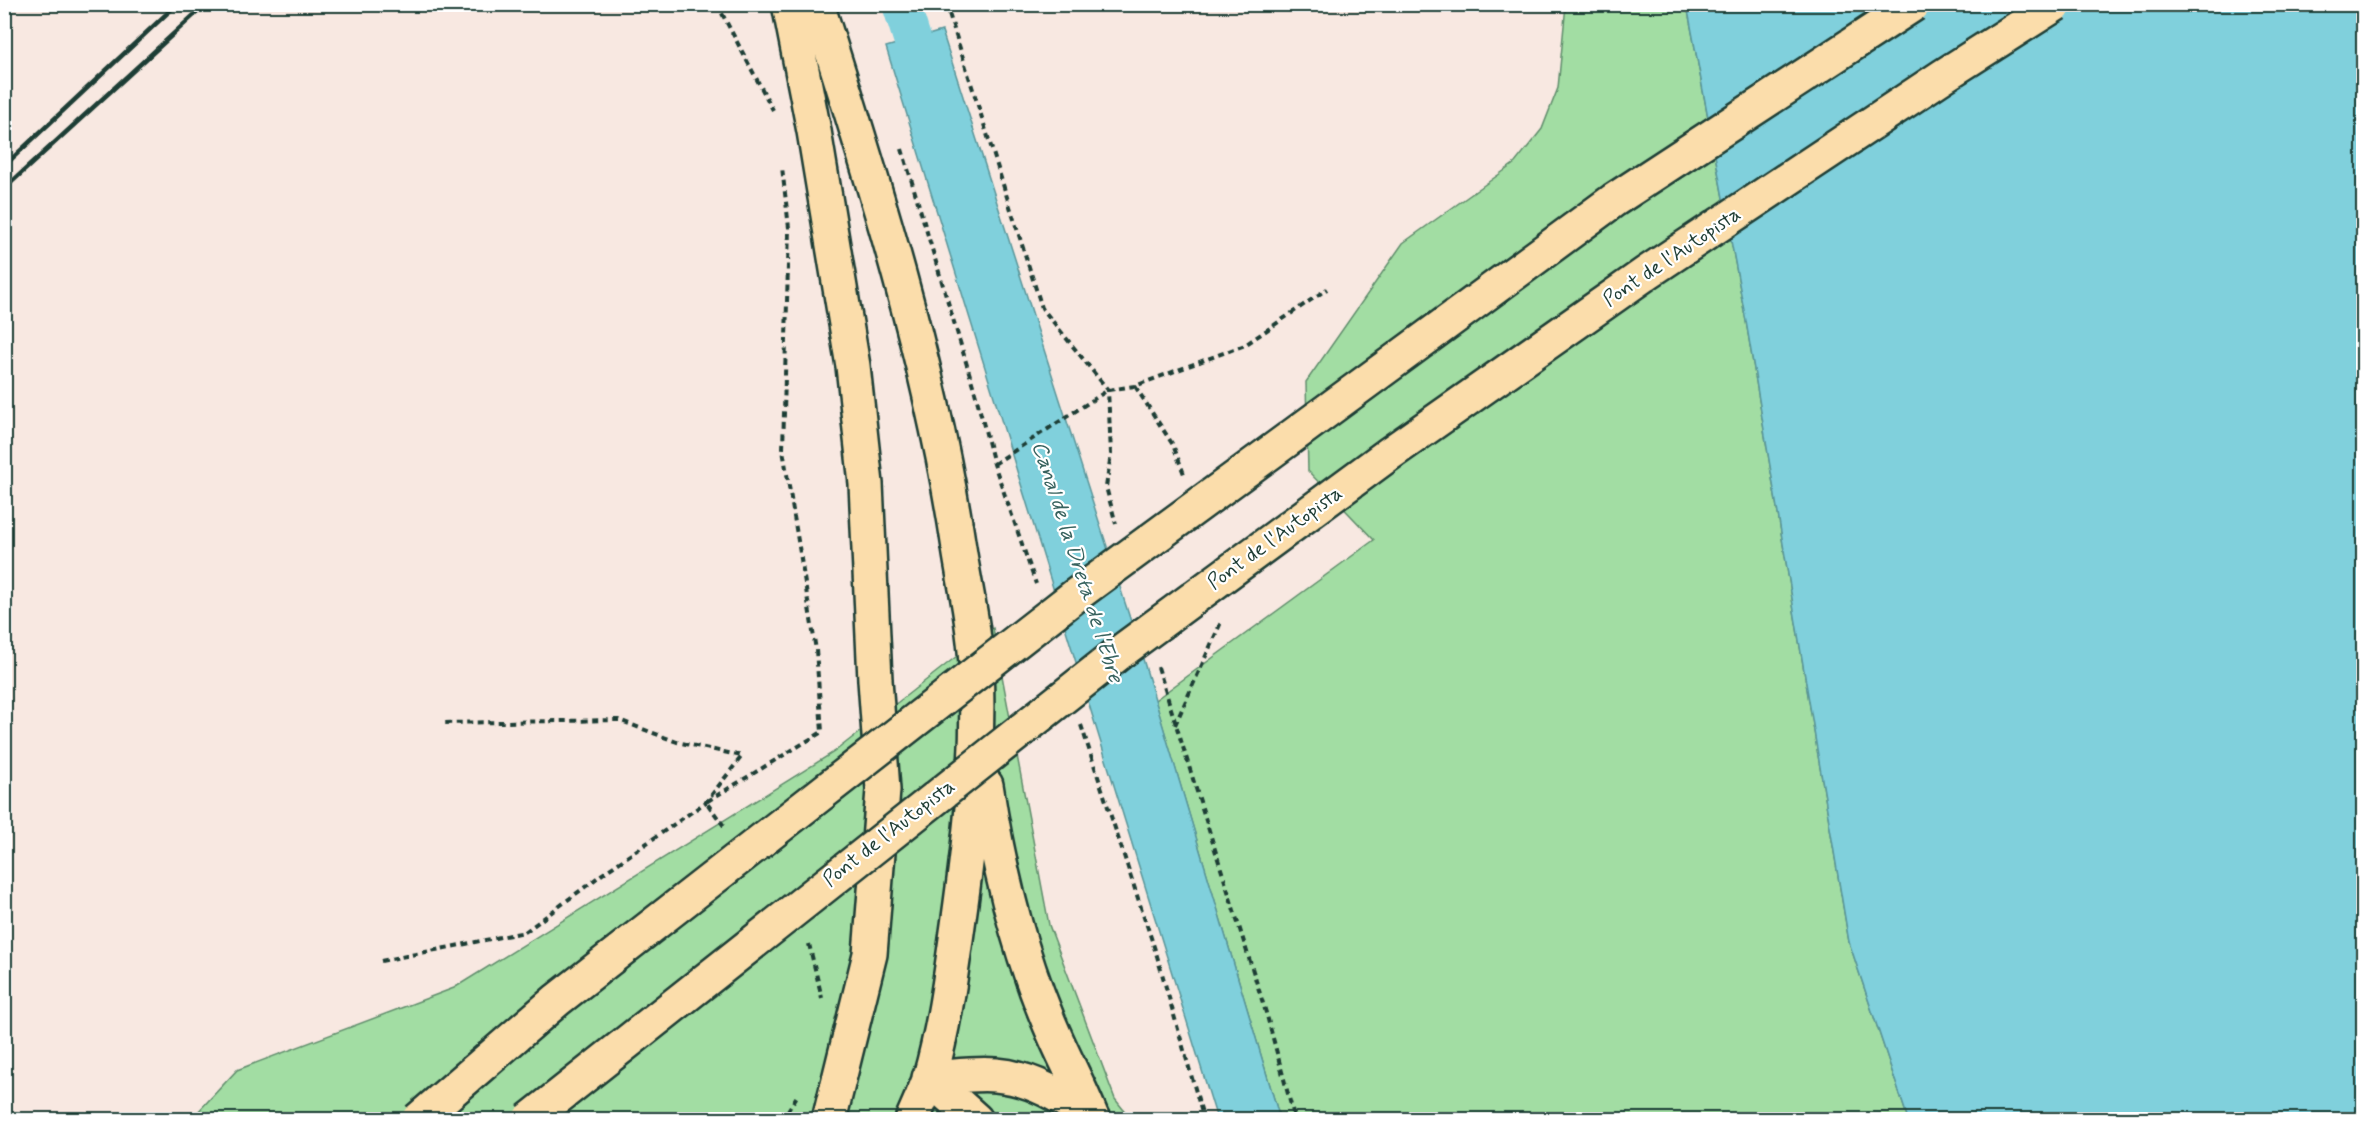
<svg xmlns="http://www.w3.org/2000/svg" width="2368" height="1124" viewBox="0 0 2368 1124" font-family="Mynerve,sans-serif">
  <style>
    .green { fill: #a2dda3; stroke: #608d6c; stroke-width: 1.5 }
    .water { fill: #80d0dc; stroke: #599599; stroke-width: 1.5 }
    .lines { fill: none; stroke-linecap: round; stroke-linejoin: round }
    .canal { stroke: #80d0dc; stroke-width: 38 }
    .primary-casing { stroke: #1f3d34; stroke-width: 38 }
    .path { stroke: #1f3d34; stroke-width: 4; stroke-dasharray: 6 4.5; stroke-linecap: butt }
    .primary { stroke: #fbddab; stroke-width: 33 }
    .rail { stroke: #1f3d34; stroke-width: 4.5 }
    .highway-bridge-casing { stroke: #1f3d34; stroke-width: 38; stroke-linecap: butt }
    .highway-bridge { stroke: #fbddab; stroke-width: 33 }
    .labels { text-anchor: middle; dominant-baseline: central; stroke-width: 4.5; stroke-linejoin: round; paint-order: stroke }
    .street-label { font-size: 21px; fill: #1f3d34; stroke: #fff }
    .water-label { font-size: 22px; font-style: italic; fill: #37625e; stroke: #fff }
  </style>
  <rect width="100%" height="100%" fill="#f8e8e1"/>
  <filter id="ink" filterUnits="userSpaceOnUse"><feTurbulence type="fractalNoise" baseFrequency=".0167" numOctaves="2"/><feDisplacementMap in="SourceGraphic" scale="12" xChannelSelector="R" yChannelSelector="G"/><feConvolveMatrix kernelMatrix="1 2 1 2 8 2 1 2 1" color-interpolation-filters="sRGB"/></filter>
  <g filter="url(#ink)">
    <path class="green" d="M1566,5h121l59,316 103,621 59,177h-628l-125,-419 219,-160 -66,-69 -2,-89 97,-139 112,-80 27,-34 16,-41z
      M993,628l56,297 66,174 16,20 -950,1 15,-6 41,-44 217,-82 380,-236z"/>
    <path class="water" d="M1687,5h676v1114h-455l-59,-177 -103,-621z
      M942,31l201,628 137,460h-63l-331,-1072z"/>
    <g class="lines">
      <path class="canal" d="M901,4l27,85"/>
      <g class="primary-casing">
        <path id="primary" d="M789,4l25,127 39,235 13,118 9,196 8,110 -13,164 -41,166
          M817,4c57,179 114,358 142,544 6,39 16,80 17,119 4,87 -6,172 -18,258 -7,50 -14,103 -28,152 -5,14 -12,29 -18,43
          M986,785c12,79 30,157 60,230 14,36 33,69 47,105
          M929,1078c22,-1 45,-5 67,-3 37,3 68,23 97,44
          M929,1078l47,42"/>
      </g>
      <path class="path" d="M717,4l56,106
        M946,4l96,304 66,82 3,64 -5,33 10,37
        M902,149l73,243 19,72 42,120
        M1135,386l38,59 11,29
        M994,464l114,-74 27,-4 110,-41 82,-56
        M1158,667l109,349 28,104
        M1081,725l76,231 47,164
        M1175,725l47,-105
        M724,826l-18,-24 116,-70 -6,-82 -33,-200 6,-222 -7,-61
        M809,944l13,54
        M381,961l144,-29 76,-57 105,-73 36,-46 -65,-14 -58,-22 -176,3
        M782,1120l15,-24"/>
      <use href="#primary" class="primary"/>
      <path class="rail" d="M4,166l173,-162
        M4,189l202,-185"/>
      <g class="highway-bridge-casing">
        <path id="highway-bridge" d="M418,1120l139,-120 519,-405 538,-395 300,-196
          M529,1120l590,-467 270,-199 259,-182 295,-196 113,-72"/>
      </g>
      <use href="#highway-bridge" class="highway-bridge"/>
    </g>
  </g>
  <g class="labels">
    <g class="street-label">
      <text transform="translate(1672 257) rotate(-34)">Pont de l'Autopista</text>
      <text transform="translate(1275 538) rotate(-36)">Pont de l'Autopista</text>
      <text transform="translate(889 833) rotate(-38)">Pont de l'Autopista</text>
    </g>
    <g class="water-label">
      <text transform="translate(1077 562) rotate(72)">Canal de la Dreta de l'Ebre</text>
    </g>
  </g>
  <rect width="2368" height="1124" fill="none" stroke="#fff" stroke-width="24"/>
  <rect x="12" y="12" width="2344" height="1100" fill="none" stroke="#1f3d34" stroke-width="2" filter="url(#ink)"/>
</svg>
